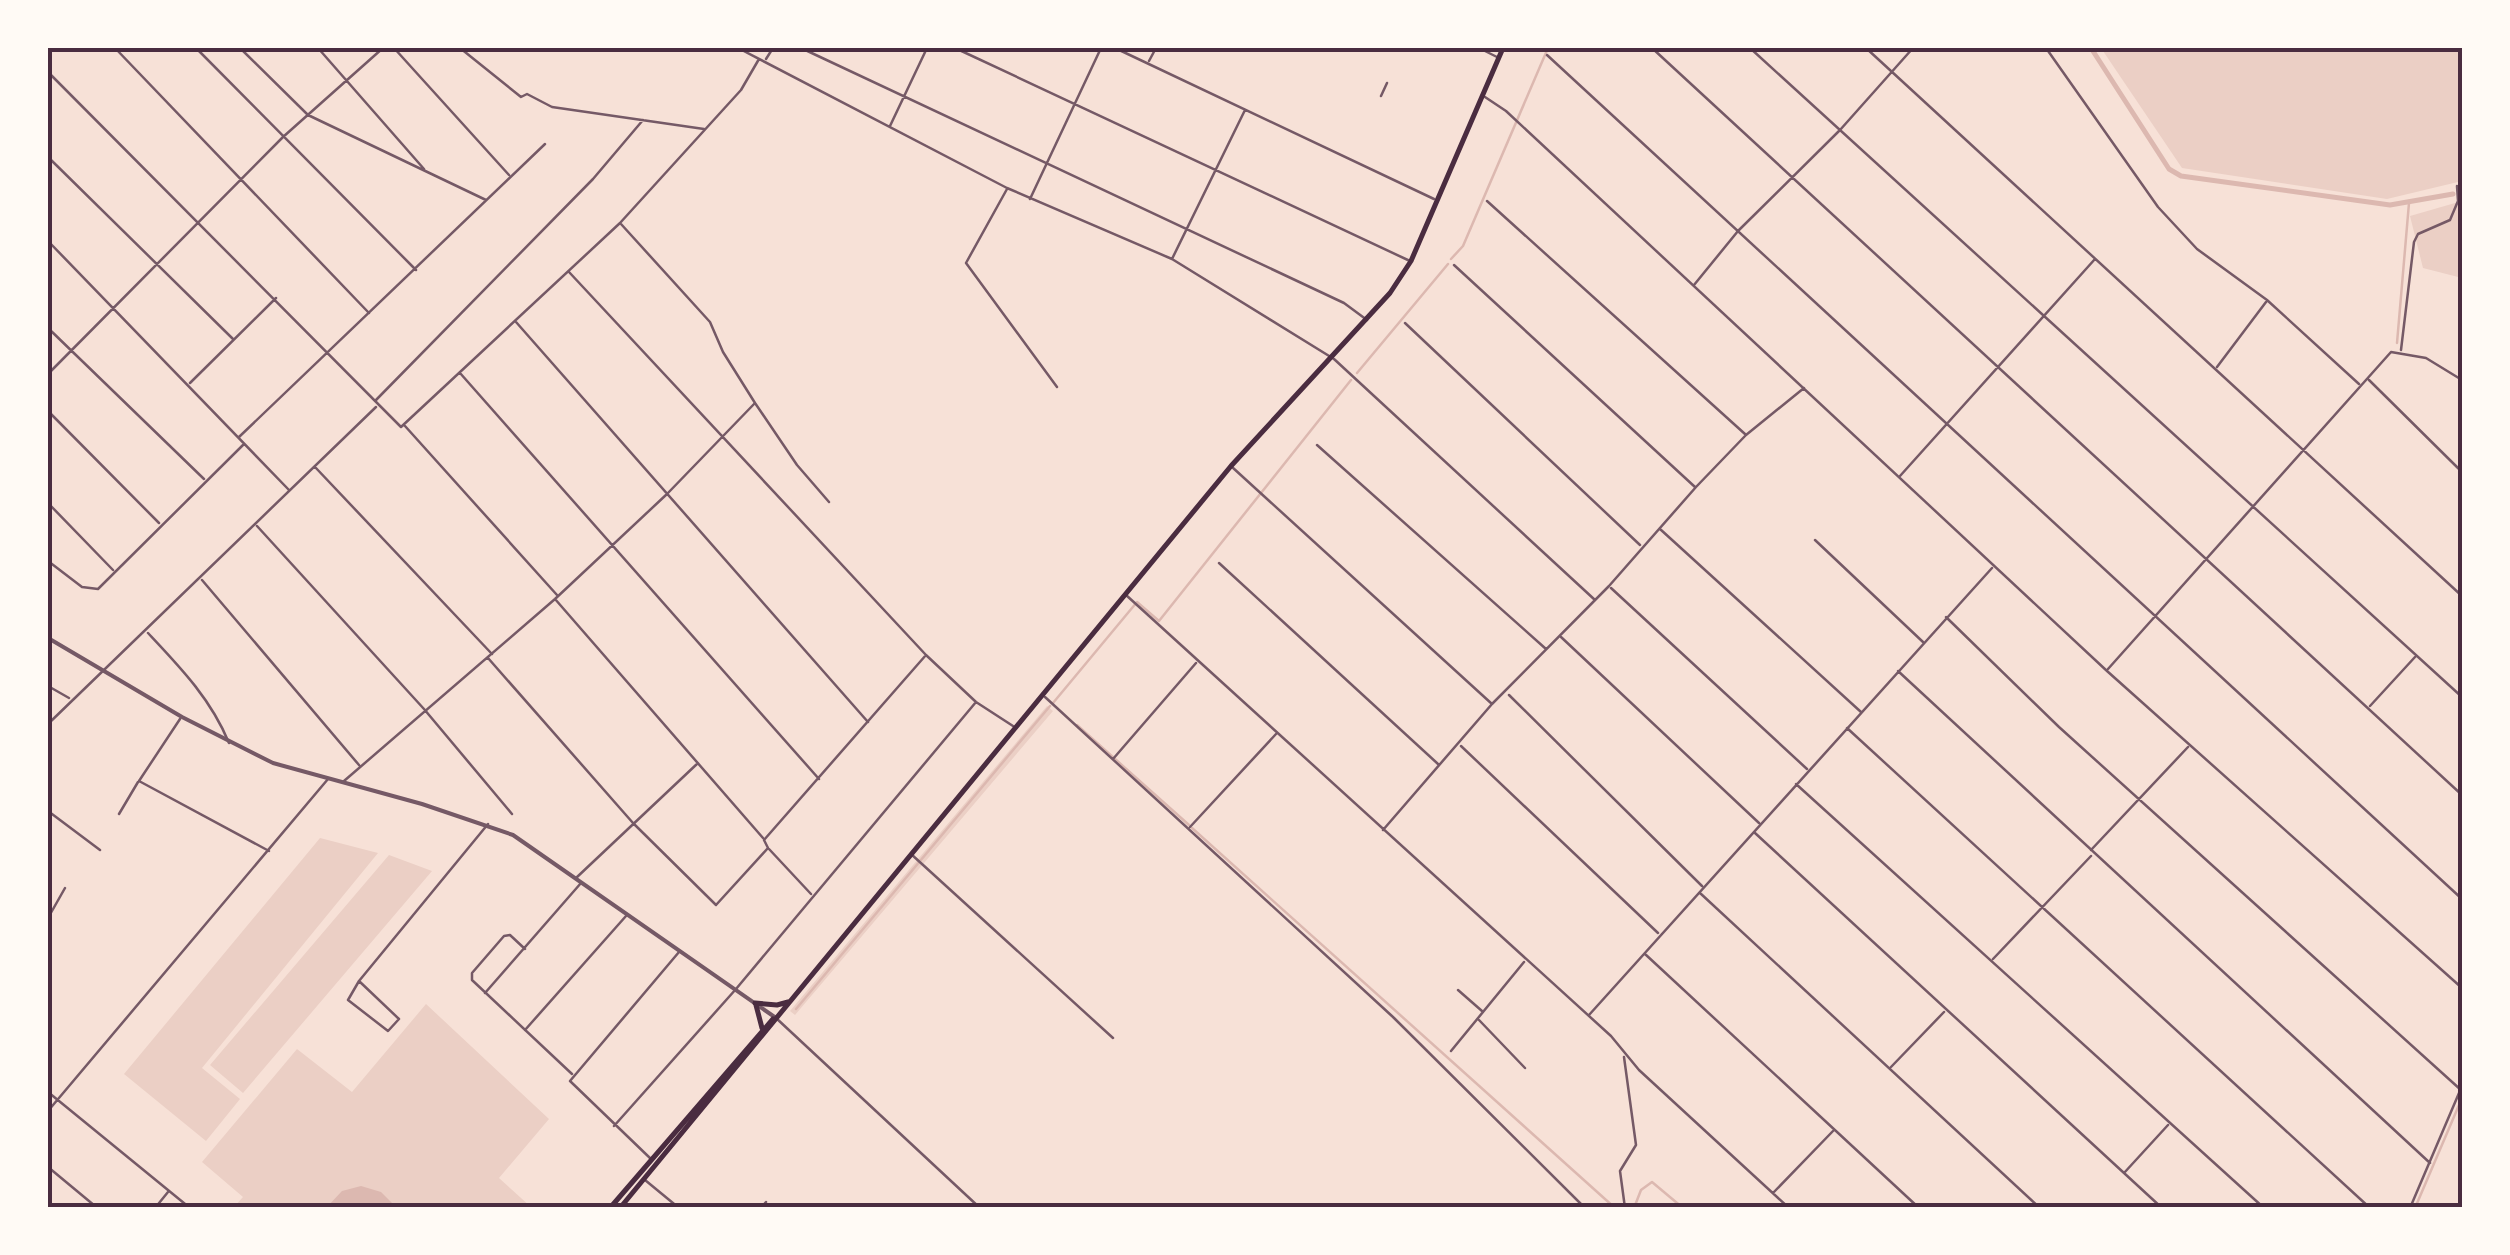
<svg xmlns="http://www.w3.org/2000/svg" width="2510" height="1255" viewBox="0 0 2510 1255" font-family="'Work Sans',sans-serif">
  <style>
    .green { fill: #ebcfc5 }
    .water { fill: #dcb8b0 }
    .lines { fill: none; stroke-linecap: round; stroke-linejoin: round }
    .stream { stroke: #dcb8b0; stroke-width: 2.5 }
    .canal { stroke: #dcb8b0; stroke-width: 5 }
    .minor { stroke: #755966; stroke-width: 2.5 }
    .tertiary { stroke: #755966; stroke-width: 4 }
    .primary { stroke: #4a2c40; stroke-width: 5 }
    .neatline { fill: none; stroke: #4a2c40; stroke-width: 4 }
  </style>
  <rect width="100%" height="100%" fill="#f7e1d7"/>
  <path class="green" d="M2101,48h361v133l-75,18 -205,-31z
    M2462,201v77l-39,-10 -13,-52z
    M1047,706l6,5 -258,304 -5,-4z
    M320,838l58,15 -176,215 38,31 -34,42 -82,-67z
    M389,855l43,16 -189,222 -33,-28z
    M426,1004l123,115 -50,59 32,29h-297l9,-10 -41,-35 95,-113 55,43z"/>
  <path class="water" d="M361,1186l20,6 15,15h-69l15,-16z"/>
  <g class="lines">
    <path class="stream" d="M1451,259l12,-13 85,-198
      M2397,343l12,-140
      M1357,373l91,-109
      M1053,703l84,-101 22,19 192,-241
      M1077,725l112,100
      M1192,828l423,380
      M796,1009l254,-303
      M1634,1208l7,-18 11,-8 31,26
      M2415,1208l47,-110"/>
    <path class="canal" d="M2091,48l78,121 12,7 209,29 63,-11
      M2462,192v-1"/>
    <path class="minor" d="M115,48l254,265
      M196,48l220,222
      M240,48l68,67 178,85
      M318,48l106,121
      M394,48l115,127
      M460,48l61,49 6,-3 25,13 152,22
      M738,48l269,140 165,71 162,100 261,241
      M801,48l543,255 23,17
      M955,48l455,213
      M1115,48l319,151
      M1479,48l18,9
      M1652,48l810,747
      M1750,48l712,649
      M1866,48l596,548
      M2046,48l112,159 39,42 70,51 92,84
      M1547,55l915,844
      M766,59l7,-11
      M1149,61l7,-13
      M48,72l353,355 219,-204 121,-133 18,-31
      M1381,96l6,-13
      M1485,97l21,14 601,560 355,317
      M890,126l37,-78
      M48,157l185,182
      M1007,189l-41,74 91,124
      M1030,199l71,-151
      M1487,201l258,233
      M621,224l89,98 13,30 32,51 42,62 32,37
      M48,241l241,249
      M1172,259l73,-149
      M1454,265l241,222
      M569,272l357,383 50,47 37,24
      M1694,285l44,-54 102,-101 73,-82
      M516,322l352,400
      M1405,323l235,222
      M48,328l156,151
      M2401,350l13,-108 4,-8 32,-14 8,-19 -1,-15
      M2217,367l49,-65
      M460,373l359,406
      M48,374l235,-237 100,-89
      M2369,380l93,92
      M190,383l86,-85
      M376,400l217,-221 50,-59
      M48,411l111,112
      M405,426l152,169
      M239,437l306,-293
      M1317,445l229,204
      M315,467l177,187
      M1232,467l260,237
      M1900,476l195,-217
      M48,503l65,67
      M257,526l167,183 88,105
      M1660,529l201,183
      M1815,540l108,102
      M48,561l34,26 16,2 145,-144
      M1219,563l219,201
      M202,580l157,185
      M1611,588l196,181
      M1126,595l485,441 28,34 150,138
      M555,599l208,239
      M1946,617l113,110 402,363
      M148,633c32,34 63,66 81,110
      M1561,637l198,186
      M488,658l145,165 83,82 52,-57 -4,-8 162,-185
      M2108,669l283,-317 35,6 36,22
      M1898,671l532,492
      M48,686l21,12
      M1509,695l193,191
      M1045,697l348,320 192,191
      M2370,706l45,-49
      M180,719l-41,62 130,70
      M48,724l328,-317
      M1847,728l523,480
      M1461,746l197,187
      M1113,759l83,-96
      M344,781l211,-182 112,-105 88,-91
      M1796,784l468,424
      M48,811l52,39
      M119,814l19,-32
      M1190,827l86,-93
      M1383,830l109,-126 117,-118 87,-99 50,-52 58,-47
      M1755,833l407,375
      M769,849l42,45
      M2091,850l97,-103
      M911,854l202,184
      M576,878l122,-115
      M1700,893l340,315
      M48,918l17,-30
      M525,949l-15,-14 -6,1 -32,37v7l100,94
      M1645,954l274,254
      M1993,959l98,-103
      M359,981l-11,19 40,31 11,-12 -40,-38 129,-157
      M1458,990l24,21
      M485,993l96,-110
      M1589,1015l403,-447
      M776,1018l204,190
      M1479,1020l46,48
      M525,1030l101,-114
      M1451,1051l73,-89
      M1624,1057l12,88 -16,26 5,37
      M1891,1067l53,-55
      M48,1092l142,116
      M48,1111l280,-332
      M614,1126l122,-137 240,-287
      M651,1159l-81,-78 109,-129
      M48,1167l47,39
      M2124,1173l44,-48
      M645,1180l34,28
      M1773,1193l60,-62
      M155,1208l13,-16
      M761,1208l5,-6
      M2410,1208l52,-122"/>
    <path class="tertiary" d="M48,638l134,79 91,46 149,41 91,31 263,183"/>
    <path class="primary" d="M755,1003l22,2 11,-3
      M756,1005l6,23
      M610,1208l163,-189
      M620,1208l611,-742 159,-173 21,-32 92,-213"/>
  </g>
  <rect width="2510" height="1255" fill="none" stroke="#fffaf5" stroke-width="100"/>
  <rect x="50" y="50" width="2410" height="1155" class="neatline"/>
</svg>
